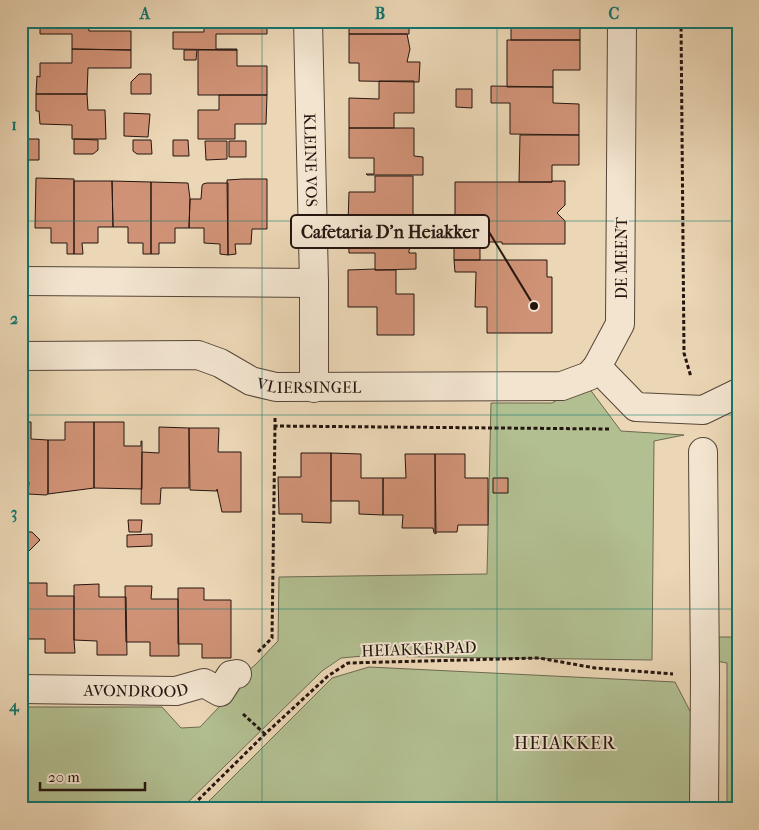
<svg xmlns="http://www.w3.org/2000/svg" width="759" height="830" viewBox="0 0 759 830" font-family="'IM FELL French Canon',serif">
  <style>
    .green { fill: #b2bf91; stroke: #6c6a50 }
    .building { fill: #d09276; stroke: #251610 }
    .lines { fill: none; stroke-linecap: round; stroke-linejoin: round }
    .minor-casing { stroke: #564639; stroke-width: 30 }
    .path { stroke: #251610; stroke-width: 3; stroke-dasharray: 4 2.5; stroke-linecap: butt }
    .minor { stroke: #f2e4cf; stroke-width: 28 }
    .grid { fill: none; stroke: #0f766e; stroke-width: 1; stroke-opacity: 0.55 }
    .labels { text-anchor: middle; dominant-baseline: central; stroke-width: 4; stroke-linejoin: round; paint-order: stroke }
    .street-label { font-size: 16px; fill: #251610; stroke: #f2e4cf }
    .neighbourhood-label { font-size: 18px; letter-spacing: 1px; fill: #251610; stroke: #f2e4cf }
    .leader { fill: none; stroke: #251610; stroke-width: 2 }
    .callout-dot { fill: #251610; stroke: #f2e4cf; stroke-width: 2 }
    .callout { fill: #f2e4cf; stroke: #251610; stroke-width: 2 }
    .callout-label { font-size: 18px; text-anchor: middle; font-weight: bold; fill: #251610 }
    .neatline { fill: none; stroke: #0f766e; stroke-width: 2 }
    .grid-label { font-size: 16px; text-anchor: middle; font-weight: bold; fill: #0f766e }
  </style>
  <rect width="100%" height="100%" fill="#ebd6b5"/>
  <filter id="stains"><feTurbulence type="fractalNoise" baseFrequency=".004" numOctaves="4"/><feColorMatrix values="0 0 0 0 .2 0 0 0 0 .09 0 0 0 0 .02 0 0 0 .5 -.17"/></filter>
  <radialGradient id="worn" r=".72"><stop offset=".6" stop-color="#630" stop-opacity="0"/><stop offset="1" stop-color="#630" stop-opacity=".3"/></radialGradient>
  <path class="green" d="M586,384l35,47 63,4 -30,6 -2,219 -289,-4 -22,2 -19,13 -141,138h-160v-102h141l19,21 19,-1 20,-21 19,-27 17,-15 22,-23 1,-64 208,-3 4,-171h61z
    M716,637h22v172h-11v-146l-11,-2z
    M369,667l306,15 16,31 1,85 -3,11h-488l131,-131z"/>
  <path class="building" d="M40,21h48l1,10h42v19l-59,-1v-15h-32z
    M200,21h67v13h-51v15h21v1l-64,-1v-17h31v-5l-4,-4z
    M349,21h60v13h-60z
    M511,21h69v19h-69z
    M349,34h58l3,15 -3,13h13l-1,20 -60,-1v-18h-10z
    M507,40h73v30h-27v17h-46z
    M72,49l59,1v18h-43l-1,26h-51l1,-18 3,1v-14h32z
    M184,50h13l-1,10h-12z
    M198,50h39v16h30v29h-69z
    M139,74h12v20h-20v-12z
    M379,81h35v32h-20v15h-45v-30l30,1z
    M491,86l62,1v16l26,1v31l-69,-1v-31h-19z
    M456,89h16v19l-16,-1z
    M36,94h51l1,16h17l1,29h-34v-14l-32,-1 -1,-13h-3z
    M219,95h48l-1,29h-31v15h-37v-29h21z
    M124,113l26,1 -2,23 -24,-1z
    M349,128h65v28l9,1v18h-56l-1,-1h8v-16h-25z
    M520,135h59v30h-27v17h-33z
    M22,139h17v21h-17z
    M74,139l24,1v10l-5,4h-19z
    M133,140h18l1,14h-15l-4,-3z
    M173,140h15l1,16h-16z
    M205,141h22v18l-21,1z
    M229,141h17v16h-17z
    M375,176h38v46l-65,1 1,-31h26z
    M36,178l38,1v75h-7v-11h-16v-15h-16z
    M243,179h24v50h-15l-1,15h-16l1,10 -8,1 -1,-75z
    M74,181h38l1,46h-15v16h-16l1,11h-9z
    M112,181l39,1v72h-8v-11h-15v-16h-15z
    M552,181h13v24l-8,8 8,8v23h-63v-2h-15v-12h-8l1,-6h-25v-42h97z
    M151,182l37,1 2,16 -1,29h-14v15h-16v11h-8z
    M207,183h21v72l-8,-1v-10l-16,-1v-15h-15l1,-29h11l1,-13 1,-2z
    M348,223h62l-1,3 4,3v17l-4,4v3h7v16l-41,1v-17h-26z
    M454,239h26v21h-26z
    M454,260h93v17h5v56h-65v-26h-12l1,-35h-21z
    M375,269v1h21v24h18v41h-37v-28h-29v-37z
    M21,422h10v17l17,1v54l-2,1 -18,-1 1,-12h-8z
    M65,422h29v66l-46,6v-54h17z
    M94,422h30v24h17v-5h1v48l-48,-1z
    M159,427l30,1v60h-28l-1,16h-19l1,-52 17,1z
    M189,428h30l-1,24h23v60h-19l-5,-23v2l-27,-1z
    M301,453h30v70l-29,-1v-8h-23l-1,-37h23z
    M331,453l30,1v24h22v37l-24,-1v-13h-28z
    M405,454h30l1,80 -2,-1 -1,-5h-31l1,-13h-20v-37h23z
    M435,454h30v24h23v47h-30l-1,7h-22z
    M493,478h15v15h-15z
    M128,520h14l-1,12h-12z
    M21,532h11l8,8 -11,11 -8,-7z
    M152,534v12l-25,1v-12z
    M21,583h26v13h27v44l1,13h-30v-14h-24z
    M99,584v13h27l1,58h-30v-14l-23,-1v-55z
    M125,586h27l-1,13h27l1,57h-29v-14h-24z
    M178,588h26v12h27v58h-29v-14h-24z"/>
  <g class="lines">
    <g class="minor-casing">
      <g id="minor">
        <path id="s1" d="M308,21l6,262v105"/>
        <path d="M622,21l-2,303 -23,43 39,40 67,3 35,-17"/>
        <path d="M21,281l293,2"/>
        <path id="s2" d="M21,356l177,-1 22,8 31,18 25,6 286,-1 27,-10 8,-9"/>
        <path d="M703,452l2,224 -1,133"/>
        <path id="s3" d="M21,689l155,2 28,-8 16,9 11,-17 6,-1"/>
      </g>
    </g>
    <path class="path" d="M681,21l3,332 7,24
      M275,418v8l336,3
      M258,652l14,-14 3,-212
      M243,714l22,20
      M189,809l76,-75 63,-58 20,-13 191,-5 56,10 78,6"/>
    <use href="#minor" class="minor"/>
  </g>
  <path class="grid" d="M262,21v788M497,21v788M21,221h717M21,415h717M21,609h717"/>
  <g class="labels">
    <g class="street-label">
      <text stroke="none"><textPath href="#s1" startOffset="139">KLEINE VOS</textPath></text>
      <text transform="translate(621 258) rotate(-90)">DE MEENT</text>
      <text stroke="none"><textPath href="#s2" startOffset="295">VLIERSINGEL</textPath></text>
      <text transform="translate(419 649) rotate(-2)">HEIAKKERPAD</text>
      <text stroke="none"><textPath href="#s3" startOffset="115">AVONDROOD</textPath></text>
    </g>
    <g class="neighbourhood-label">
      <text x="565" y="743">HEIAKKER</text>
    </g>
  </g>
  <path class="leader" d="M534 306L489 232"/>
  <circle class="callout-dot" cx="534" cy="306" r="5"/>
  <rect class="callout" x="291" y="215" width="198" height="33" rx="5"/>
  <g class="callout-label">
    <text x="390" y="238">Cafetaria D'n Heiakker</text>
  </g>
  <rect width="759" height="830" fill="none" stroke="#ebd6b5" stroke-width="55"/>
  <path d="M40 782v8h105v-8" fill="none" stroke="#251610" stroke-width="2.5"/>
  <text x="48" y="782" font-size="15" fill="#251610" stroke="#f2e4cf" stroke-width="4" paint-order="stroke">20 m</text>
  <rect x="28" y="28" width="704" height="774" class="neatline"/>
  <g class="grid-label">
    <text x="145" y="19">A</text>
    <text x="380" y="19">B</text>
    <text x="614" y="19">C</text>
    <text x="14" y="130">1</text>
    <text x="14" y="324">2</text>
    <text x="14" y="518">3</text>
    <text x="14" y="711">4</text>
  </g>
  <rect width="100%" height="100%" filter="url(#stains)"/>
  <rect width="100%" height="100%" fill="url(#worn)"/>
</svg>
